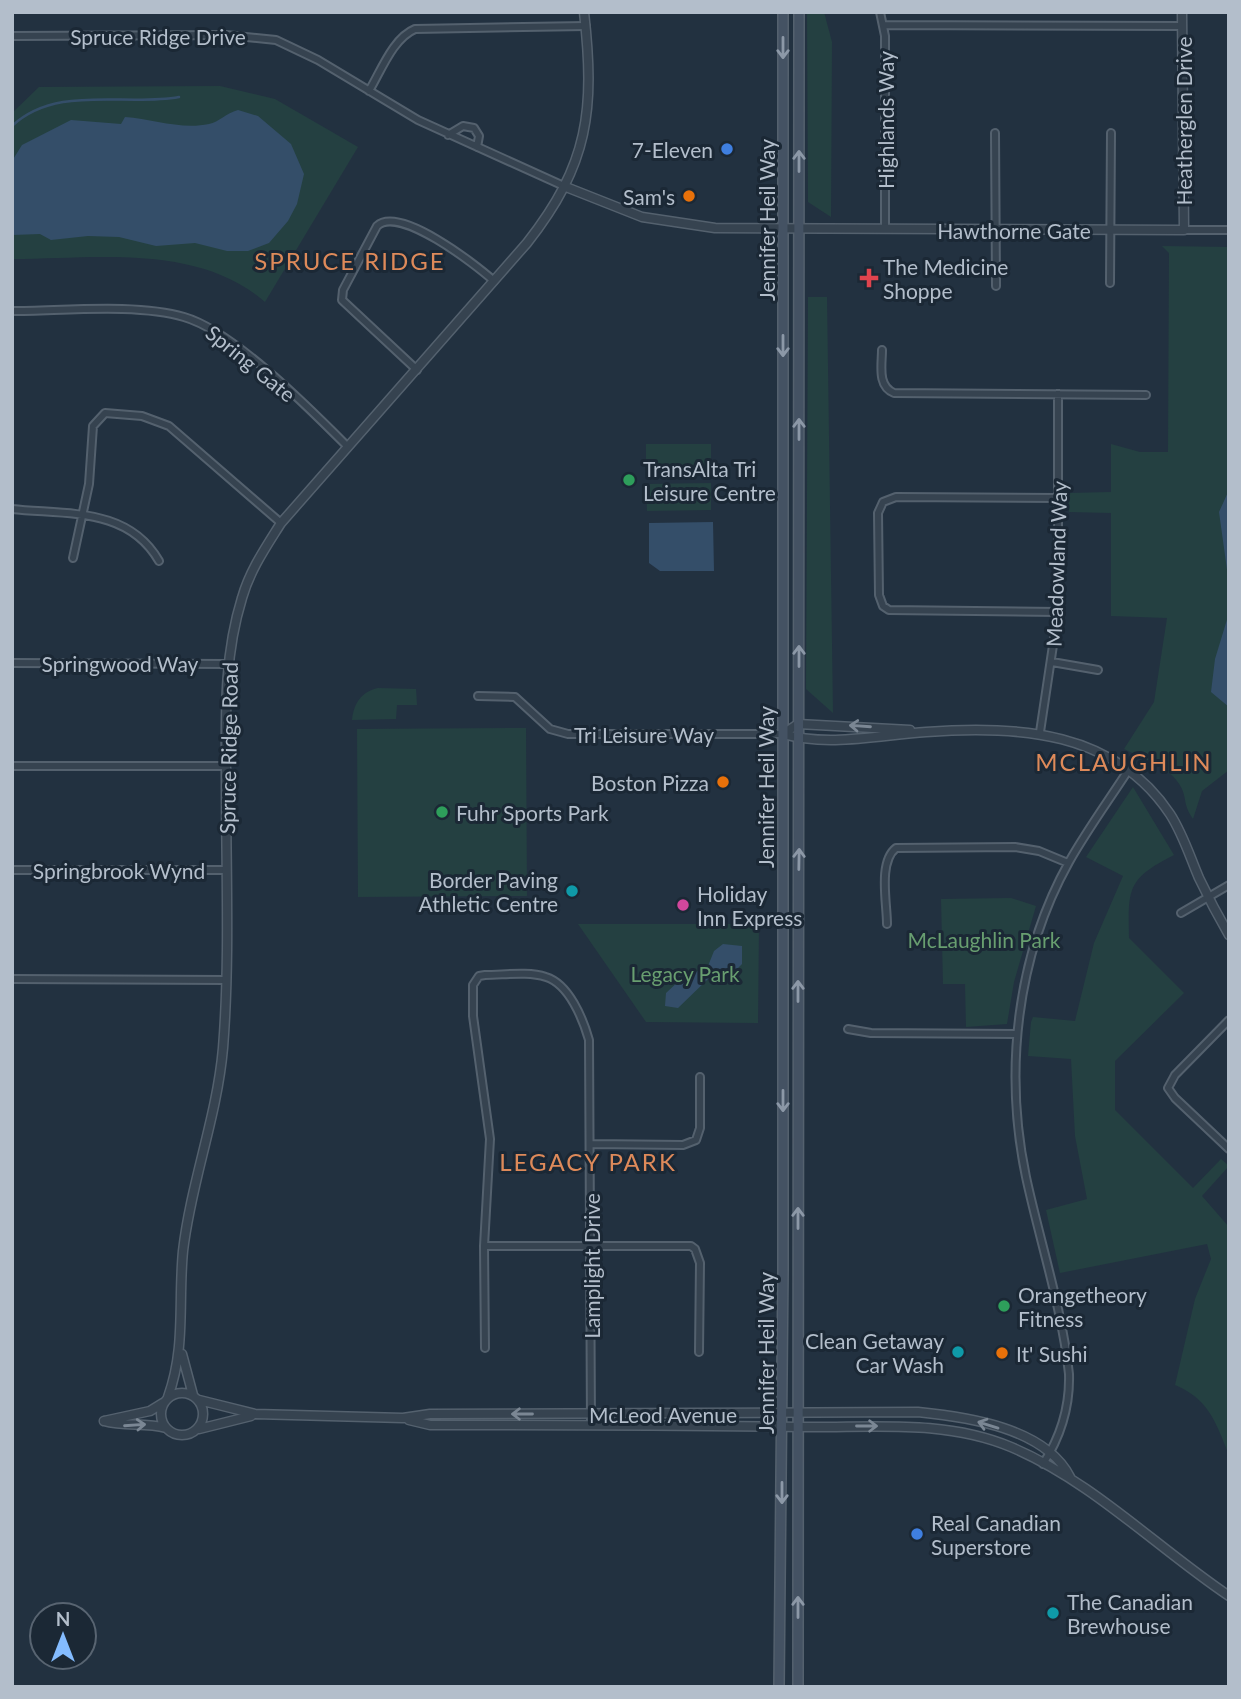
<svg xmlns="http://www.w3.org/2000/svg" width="1241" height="1699" viewBox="0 0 1241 1699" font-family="Lato,sans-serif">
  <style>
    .green { fill: #244041 }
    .water { fill: #344e69 }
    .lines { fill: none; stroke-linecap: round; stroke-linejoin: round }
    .stream { stroke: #344e69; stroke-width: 2.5 }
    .minor-casing { stroke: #54616e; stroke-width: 10 }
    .tertiary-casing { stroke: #54616e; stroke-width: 11 }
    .secondary-casing { stroke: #54616e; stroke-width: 12 }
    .minor { stroke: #364350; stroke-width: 6 }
    .tertiary { stroke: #364350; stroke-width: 8 }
    .secondary { stroke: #445263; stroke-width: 9 }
    .oneway { stroke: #8c98a7 }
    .oneway2 { stroke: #7b8794 }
    .shop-dot { fill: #3f7fe0; stroke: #1b2835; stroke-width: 2.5 }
    .food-dot { fill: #e8710a; stroke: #1b2835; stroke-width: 2.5 }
    .health-dot { fill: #e0444e; stroke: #1b2835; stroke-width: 2.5 }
    .leisure-dot { fill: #2e9e5b; stroke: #1b2835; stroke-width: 2.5 }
    .culture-dot { fill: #0f9aa8; stroke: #1b2835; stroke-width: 2.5 }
    .hotel-dot { fill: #d1479c; stroke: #1b2835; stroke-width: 2.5 }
    .labels { text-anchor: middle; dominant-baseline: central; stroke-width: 6; stroke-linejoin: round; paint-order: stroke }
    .street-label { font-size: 21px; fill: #b3becb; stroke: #1b2835 }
    .poi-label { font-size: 21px; fill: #b3becb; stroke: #1b2835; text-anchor: start }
    .park-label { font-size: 21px; fill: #689e70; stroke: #1b2835 }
    .quarter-label { font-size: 24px; letter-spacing: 2px; fill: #de8a5a; stroke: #1b2835 }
  </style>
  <rect width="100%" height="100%" fill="#223140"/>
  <path class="green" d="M807,12h17l8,30 -1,175 -23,-15z
    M220,86l55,13 83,48 -93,155c-68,-59 -170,-43 -253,-43v-146l27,-26z
    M1162,246l67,1v523l-27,21 -9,28c-10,-15 -6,-18 -11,-30 -10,-22 -39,-30 -58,-40l30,-47 13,-84 -56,-2v-103l-42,-1 -1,-19 43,-1v-48l29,8h28l1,-199z
    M808,297h19l6,416 -27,-24z
    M646,444h65v27h-65z
    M711,483v27l-64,1 -1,-27z
    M378,688l38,1 1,16h-20l-1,14 -44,1c2,-17 9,-28 26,-32z
    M526,728l1,168 -169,1 -1,-168z
    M1133,787l41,68c-47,24 -46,33 -45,83l55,55 -69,68v49l78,78 28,-29 8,7 -27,30 27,31v228c-13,-32 -20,-56 -54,-70l20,-86 16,-40 -4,-15 -147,29 -14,-63 41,-11 -12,-63 -4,-77 -43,-3 3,-34 2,-5 42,4 19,-78 29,-67 -37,-19z
    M1011,898l25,8 -22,76 -7,42 -41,3 -1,-43h-22l-2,-85z
    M578,924h181l-1,99 -112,-1z"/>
  <path class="water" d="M238,110l20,6 33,28 13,30 -7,30 -9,17 -19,22 -21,8h-21l-32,-8 -39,3 -37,-9 -31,-1 -37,4 -11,-6 -28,1v-74l10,-16 49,-25 50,4 4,-7c28,2 56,13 84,7 10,-2 17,-11 29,-14z
    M1229,490v94l-10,-72z
    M713,522l1,49h-54l-11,-8v-40z
    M1229,613v94l-18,-15 4,-33z
    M723,944l19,2v18l-7,7 -27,8 -30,29 -13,-2 1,-13 15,-14 27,-13 6,-15z"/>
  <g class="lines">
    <path class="stream" d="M12,126c45,-42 113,-19 167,-29
      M1229,1353v20"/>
    <g class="minor-casing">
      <path id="minor" d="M880,12l5,24v193
        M884,25l298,1
        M12,36l214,-1 50,5 42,20 100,60 148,67
        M369,91c12,-20 24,-53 46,-62l171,-3
        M995,133l1,153
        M448,135l15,-9 11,2 5,8 -2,11
        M1184,230h45
        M1110,283l1,-150
        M12,311c50,0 125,-8 172,6 49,14 126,92 163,129
        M882,350c0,15 -5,36 12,43l252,2
        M417,370l-75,-70 1,-10 34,-64c22,-21 98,38 117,55
        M1058,498l-162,-1 -13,5 -5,11 1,82 4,11 6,4 169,2
        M12,509c55,6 116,-2 147,52
        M73,558l16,-74 4,-58 12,-13 37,3 27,10 112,97
        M1052,662l46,8
        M12,663l215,1
        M478,696l37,1 35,32 18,5h215
        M1040,732l18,-120v-218
        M12,766h214
        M12,870h214
        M1181,913l48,-28
        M887,924c0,-21 -9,-62 9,-76l119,-1 24,4 29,12
        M12,979l214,1
        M1229,1020l-54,55 -7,13 7,10 54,51
        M848,1029l23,4 146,1
        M592,1144l91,1 13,-5 4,-12v-51
        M484,1246h207l4,3 5,14 -1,89
        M485,1348l-1,-102 6,-107 -17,-123v-31l6,-9 6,-1c19,0 43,-4 61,2 23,7 37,42 43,63l2,385
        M1043,1464c18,-28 27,-57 26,-90 -7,-66 -29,-132 -43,-197 -22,-105 -10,-220 43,-315 18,-32 40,-62 60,-93"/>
    </g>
    <g class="tertiary-casing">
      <path id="tertiary" d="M566,187l76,30 73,11 469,2 -2,-218
        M783,734c45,13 97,1 143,-2 92,-7 189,-1 244,82 13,20 20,43 29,64 9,19 19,38 30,57
        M783,734l15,-10 112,6
        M182,1354l11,41
        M161 1414a21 21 0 1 1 42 0a21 21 0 1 1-42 0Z
        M168,1397c18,-50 10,-95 15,-146 8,-69 34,-134 40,-203 7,-88 3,-178 3,-266 0,-63 -3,-123 16,-184 8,-28 24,-51 39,-75l246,-280c62,-79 68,-133 57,-231
        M199,1400l56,14 148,4 27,-4 488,-2c50,5 127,16 152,65
        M409,1420l21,5c124,0 247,0 371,2 71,1 143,-8 210,20 81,34 145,100 218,149
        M104,1421c21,6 41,1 62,7
        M104,1421l46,-10 13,-8
        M199,1429l52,-13"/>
    </g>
    <g class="secondary-casing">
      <path id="secondary" d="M779,1687l4,-416v-1259
        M798,1687l1,-1675"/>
    </g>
    <use href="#minor" class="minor"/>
    <use href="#tertiary" class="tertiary"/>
    <use href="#secondary" class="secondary"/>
  </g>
  <defs><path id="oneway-shaft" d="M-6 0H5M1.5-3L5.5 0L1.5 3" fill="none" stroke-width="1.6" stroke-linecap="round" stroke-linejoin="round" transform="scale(1.75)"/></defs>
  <g class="oneway">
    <use href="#oneway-shaft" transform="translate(783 48) rotate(90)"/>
    <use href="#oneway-shaft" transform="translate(799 161) rotate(-90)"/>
    <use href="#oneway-shaft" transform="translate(783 346) rotate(90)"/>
    <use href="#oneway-shaft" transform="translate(799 429) rotate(-90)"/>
    <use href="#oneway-shaft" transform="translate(799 656) rotate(-90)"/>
    <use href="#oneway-shaft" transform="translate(799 859) rotate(-89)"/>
    <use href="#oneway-shaft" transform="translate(798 991) rotate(-90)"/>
    <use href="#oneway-shaft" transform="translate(783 1101) rotate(90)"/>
    <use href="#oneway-shaft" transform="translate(798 1218) rotate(-90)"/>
    <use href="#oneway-shaft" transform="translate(782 1493) rotate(90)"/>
    <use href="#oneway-shaft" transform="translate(798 1607) rotate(-90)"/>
  </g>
  <g class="oneway2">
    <use href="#oneway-shaft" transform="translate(860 726) rotate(-176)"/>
    <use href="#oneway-shaft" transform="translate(522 1414) rotate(180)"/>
    <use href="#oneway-shaft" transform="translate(135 1425) rotate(-4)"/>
    <use href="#oneway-shaft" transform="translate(988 1425) rotate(-163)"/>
    <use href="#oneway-shaft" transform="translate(867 1426)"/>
  </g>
  <g class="shop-dot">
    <circle cx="727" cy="149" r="7"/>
    <circle cx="917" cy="1534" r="7"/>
  </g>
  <g class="food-dot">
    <circle cx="689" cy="196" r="7"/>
    <circle cx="723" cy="782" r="7"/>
    <circle cx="1002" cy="1353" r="7"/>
  </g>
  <path class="health-dot" d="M865.5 267.5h7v7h7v7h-7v7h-7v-7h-7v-7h7z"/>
  <g class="leisure-dot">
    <circle cx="629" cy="480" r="7"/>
    <circle cx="442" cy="812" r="7"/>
    <circle cx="1004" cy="1306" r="7"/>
  </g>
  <g class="culture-dot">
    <circle cx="572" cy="891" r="7"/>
    <circle cx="958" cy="1352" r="7"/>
    <circle cx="1053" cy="1613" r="7"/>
  </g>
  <circle class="hotel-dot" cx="683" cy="905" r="7"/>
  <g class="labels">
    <g class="street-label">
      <text x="158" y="36">Spruce Ridge Drive</text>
      <text transform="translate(885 120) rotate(-90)">Highlands Way</text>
      <text transform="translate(1183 121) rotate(-90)">Heatherglen Drive</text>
      <text transform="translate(766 220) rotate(-90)">Jennifer Heil Way</text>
      <text x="1014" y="230">Hawthorne Gate</text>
      <text transform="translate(251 363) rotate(39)">Spring Gate</text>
      <text transform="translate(1056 564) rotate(-88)">Meadowland Way</text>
      <text x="120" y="663">Springwood Way</text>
      <text x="644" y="734">Tri Leisure Way</text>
      <text transform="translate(228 748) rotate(-89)">Spruce Ridge Road</text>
      <text transform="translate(765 787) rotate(-90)">Jennifer Heil Way</text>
      <text x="119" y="870">Springbrook Wynd</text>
      <text transform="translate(591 1266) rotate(-90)">Lamplight Drive</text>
      <text transform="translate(765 1353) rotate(-90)">Jennifer Heil Way</text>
      <text x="663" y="1414">McLeod Avenue</text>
    </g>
    <g class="poi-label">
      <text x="713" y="149" text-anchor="end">7-Eleven</text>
      <text x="675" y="196" text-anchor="end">Sam's</text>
      <text x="883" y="266">The Medicine<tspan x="883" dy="24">Shoppe</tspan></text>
      <text x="643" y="468">TransAlta Tri<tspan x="643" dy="24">Leisure Centre</tspan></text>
      <text x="709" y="782" text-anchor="end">Boston Pizza</text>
      <text x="456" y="812">Fuhr Sports Park</text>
      <text x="558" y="879" text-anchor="end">Border Paving<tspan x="558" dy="24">Athletic Centre</tspan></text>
      <text x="697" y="893">Holiday<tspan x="697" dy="24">Inn Express</tspan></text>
      <text x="1018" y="1294">Orangetheory<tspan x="1018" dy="24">Fitness</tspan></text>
      <text x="944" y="1340" text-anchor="end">Clean Getaway<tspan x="944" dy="24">Car Wash</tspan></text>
      <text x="1016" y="1353">It' Sushi</text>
      <text x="931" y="1522">Real Canadian<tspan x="931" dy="24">Superstore</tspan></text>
      <text x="1067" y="1601">The Canadian<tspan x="1067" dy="24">Brewhouse</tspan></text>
    </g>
    <g class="park-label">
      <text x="984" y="939">McLaughlin Park</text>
      <text x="685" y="973">Legacy Park</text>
    </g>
    <g class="quarter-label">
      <text x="350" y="260">SPRUCE RIDGE</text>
      <text x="1124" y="761">MCLAUGHLIN</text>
      <text x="588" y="1161">LEGACY PARK</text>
    </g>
  </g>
  <rect width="1241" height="1699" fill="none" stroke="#b3becb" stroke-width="28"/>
  <g transform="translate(63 1636)"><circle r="33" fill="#1b2835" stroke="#586471" stroke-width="2"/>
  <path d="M0-5L12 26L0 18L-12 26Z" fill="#84bcff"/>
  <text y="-10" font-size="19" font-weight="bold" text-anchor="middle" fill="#b3becb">N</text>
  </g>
</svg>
